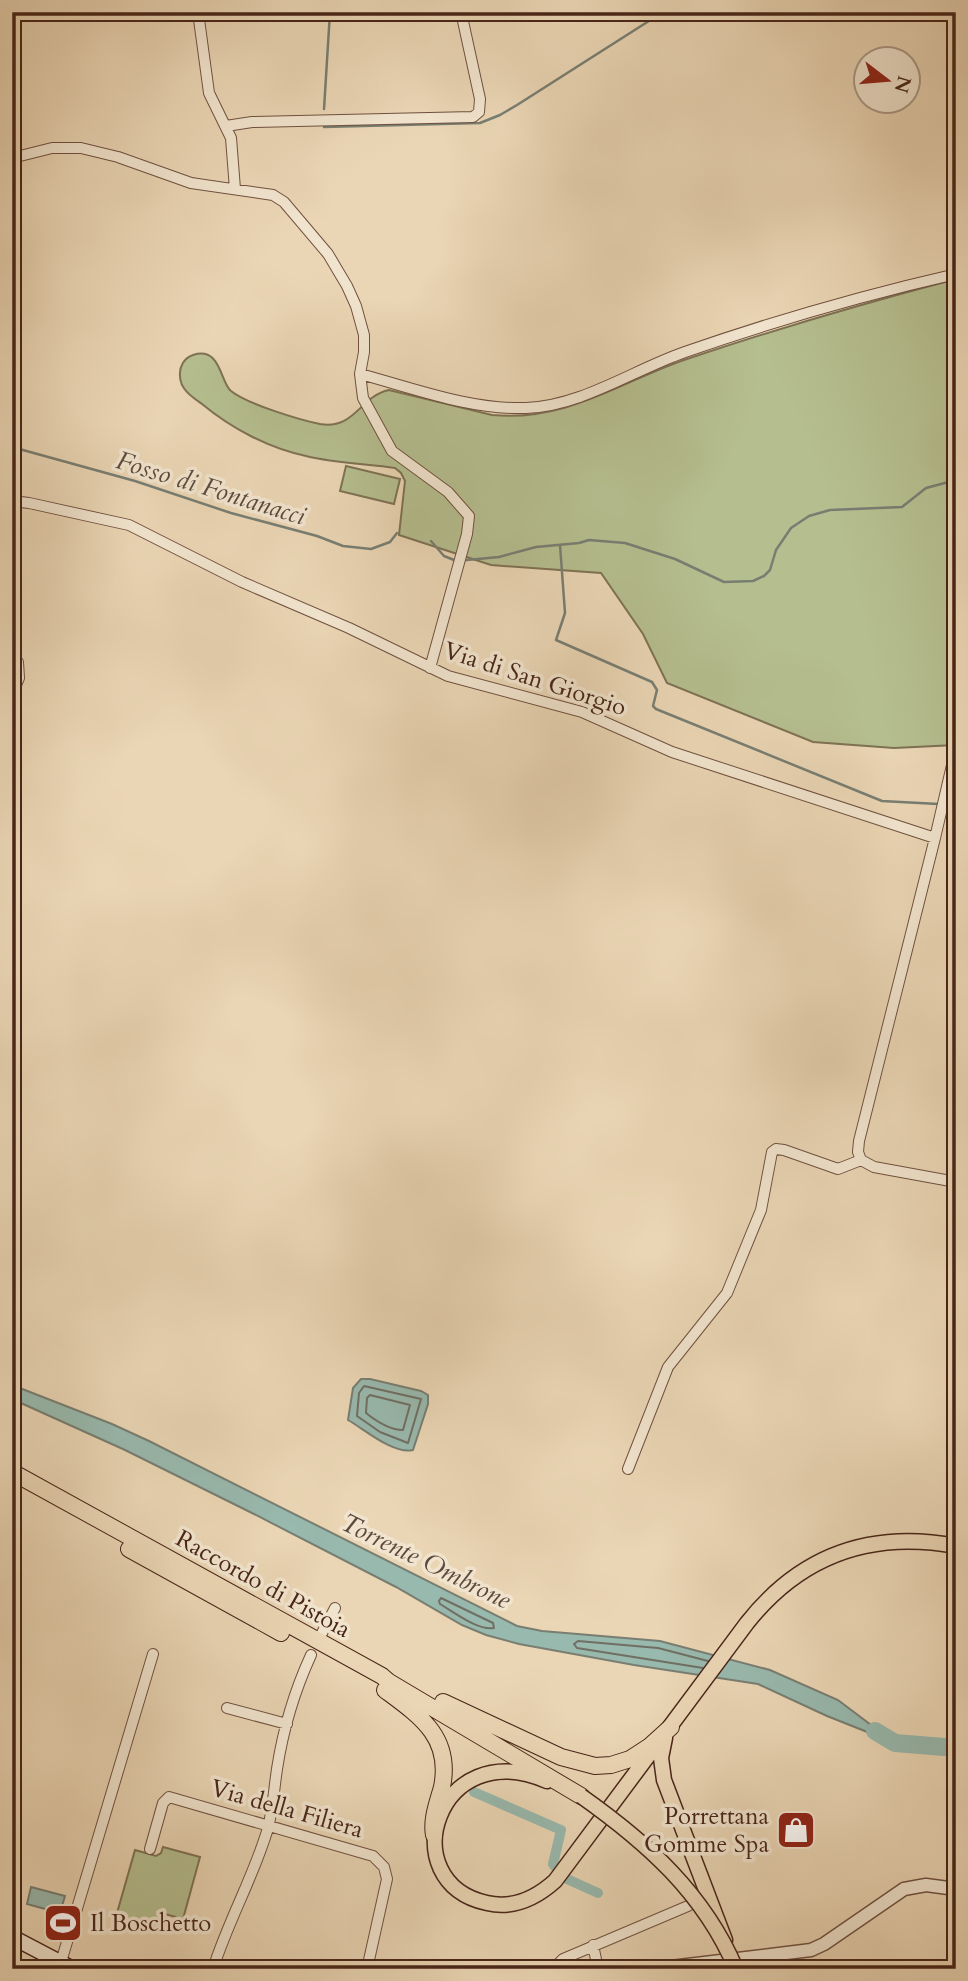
<svg xmlns="http://www.w3.org/2000/svg" width="968" height="1981" viewBox="0 0 968 1981" font-family="Cardo,serif">
  <style>
    .green { fill: #b5be8f; stroke: #7e7254; stroke-width: 2 }
    .water { fill: #98b9ae; stroke: #787e72; stroke-width: 2 }
    .lines { fill: none; stroke-linecap: round; stroke-linejoin: round }
    .shore { stroke: #706f63; stroke-width: 2 }
    .stream { stroke: #787e72; stroke-width: 2.5 }
    .canal { stroke: #98b9ae; stroke-width: 10 }
    .river { stroke: #98b9ae; stroke-width: 18 }
    .minor-casing { stroke: #70513f; stroke-width: 12 }
    .tertiary-casing { stroke: #70513f; stroke-width: 15 }
    .secondary-casing { stroke: #482518; stroke-width: 17 }
    .primary-casing { stroke: #482518; stroke-width: 17 }
    .trunk-casing { stroke: #482518; stroke-width: 18 }
    .minor { stroke: #f1e4ce; stroke-width: 10 }
    .tertiary { stroke: #f1e4ce; stroke-width: 12 }
    .secondary { stroke: #f1e4ce; stroke-width: 14 }
    .primary { stroke: #ead5b4; stroke-width: 14 }
    .trunk { stroke: #ead5b4; stroke-width: 16 }
    .primary-bridge-casing { stroke: #482518; stroke-width: 17; stroke-linecap: butt }
    .primary-bridge { stroke: #ead5b4; stroke-width: 14 }
    .labels { text-anchor: middle; dominant-baseline: central; stroke-width: 7; stroke-linejoin: round; paint-order: stroke }
    .street-label { font-size: 24px; fill: #482518; stroke: #f1e4ce }
    .poi-label { font-size: 24px; fill: #482518; stroke: #f1e4ce; text-anchor: end }
    .water-label { font-size: 26px; font-style: italic; fill: #5c4a3e; stroke: #f1e4ce }
  </style>
  <rect width="100%" height="100%" fill="#ead5b4"/>
  <filter id="stains"><feTurbulence type="fractalNoise" baseFrequency=".00286" numOctaves="4"/><feColorMatrix values="0 0 0 0 .2 0 0 0 0 .09 0 0 0 0 .02 0 0 0 .5 -.17"/></filter>
  <radialGradient id="worn" r=".72"><stop offset=".6" stop-color="#630" stop-opacity="0"/><stop offset="1" stop-color="#630" stop-opacity=".3"/></radialGradient>
  <path class="green" d="M956,279v466l-62,3 -81,-6 -146,-59 -24,-49 -42,-61 -110,-8 -92,-30 6,-54 -4,-8 -6,-5c-29,-4 -61,-5 -89,-12 -38,-8 -75,-28 -104,-52 -10,-7 -22,-15 -22,-28 -1,-9 4,-18 13,-21 28,-9 27,27 38,36 16,13 69,29 89,33 35,6 40,-28 69,-34l103,25c74,7 126,-32 192,-55 89,-30 181,-57 272,-81z
    M346,466l54,13 -6,25 -54,-13z
    M163,1847l37,10 -17,62 -18,-5 -5,19 -45,-13 20,-70 21,6 5,-3z"/>
  <path class="water" d="M361,1379h9l51,12 7,4v9l-15,46c-19,5 -49,-21 -65,-30l5,-32z
    M12,1385l100,39 37,17 368,185 25,5 118,10 110,29 68,30 57,43 -68,-27 -69,-32 -124,-19 -115,-21 -33,-9 -24,-10 -66,-38 -142,-73 -129,-64 -113,-51z
    M31,1887l34,9 -5,17 -33,-9z"/>
  <g class="lines">
    <path class="shore" d="M364,1386l57,13 -13,44 -28,-11 -23,-16 2,-23z
      M370,1395l40,10 -7,25c-12,0 -27,-9 -37,-17l1,-15z
      M441,1598l52,25 1,5c-16,3 -40,-16 -54,-24l-1,-3z
      M703,1668l-126,-20 -3,-4 4,-3 80,7 50,13"/>
    <path class="stream" d="M324,109l6,-97
      M324,127l156,-4 20,-8 17,-10 146,-93
      M12,447l123,34 96,32 86,23 26,10 28,3 19,-7 7,-9
      M431,541l13,15 10,4h13l32,-3 37,-10 43,-4 10,-3 36,3 50,16 49,23 29,-1 11,-5 6,-6 6,-20 15,-22 18,-12 21,-6 72,-3 24,-19 30,-8
      M560,545l5,68 -9,27 96,42 5,8 -4,16 3,3 226,92 56,3
      M945,805l11,1
      M953,1331l3,1"/>
    <path class="canal" d="M474,1792l87,38 -8,34 3,4
      M567,1879l31,14"/>
    <path class="river" d="M875,1731l20,12 61,5"/>
    <g class="minor-casing">
      <path id="minor" d="M198,12l11,81 22,45 4,51
        M226,126l26,-4 221,-5 6,-5 1,-13 -19,-87
        M12,158l40,-10h29l37,9 73,26 82,12 11,7 44,52 19,32 9,20 8,29v17l-4,22 3,24 29,53 56,41 21,24 -2,18 -37,134
        M360,374c53,14 110,36 166,34 56,-2 107,-38 159,-56 89,-31 179,-57 271,-78
        M12,501l17,2 100,22 113,57 107,46 99,48 134,36 90,40 263,86 -76,303 -1,11 3,8
        M12,657l6,5 1,16 -7,16
        M935,838l21,-90
        M861,1160l13,7 82,15
        M628,1469l40,-102 59,-74 34,-83 11,-58 4,-3 8,1 54,19 23,-9
        M321,1635l14,-27
        M227,1708l60,16
        M150,1849l13,-46 6,-6 204,59 11,11 3,12 -20,90
        M593,1945l5,24
        M61,1962l92,-308
        M213,1969c15,-48 41,-93 55,-141 5,-20 6,-39 9,-59 6,-39 17,-77 34,-114
        M558,1969l1,-6 4,-4 125,-53"/>
    </g>
    <g class="tertiary-casing">
      <path id="tertiary" d="M654,1969l157,-19 13,-6 80,-55 22,-4 30,4"/>
    </g>
    <g class="secondary-casing">
      <path id="secondary" d="M12,1937l61,32"/>
    </g>
    <g class="primary-casing">
      <path id="primary" d="M665,1738l-4,20 3,22 61,160
        M547,1781c-110,-48 -156,101 -60,122 26,6 49,-5 68,-22l192,-258c53,-67 123,-93 209,-77"/>
    </g>
    <g class="trunk-casing">
      <path id="trunk" d="M12,1472l370,204 7,6 192,114
        M129,1549l152,84
        M385,1690c35,26 67,47 57,97 -4,15 -11,32 -8,48
        M443,1702l118,55 34,9 16,-1 19,-6 20,-13 21,-19"/>
    </g>
    <use href="#minor" class="minor"/>
    <use href="#tertiary" class="tertiary"/>
    <use href="#secondary" class="secondary"/>
    <use href="#primary" class="primary"/>
    <use href="#trunk" class="trunk"/>
    <g class="primary-bridge-casing">
      <path id="primary-bridge" d="M581,1796c65,46 123,97 155,173"/>
    </g>
    <use href="#primary-bridge" class="primary-bridge"/>
  </g>
  <defs>
    <g id="shop-square" transform="scale(2.0125)"><rect x="-9" y="-9" width="18" height="18" rx="4" fill="#8f2418" stroke="#f1e4ce"/><path d="M-5-2.5h2.3a2.7 3.5 0 0 1 5.4 0H5L5.5 6h-11ZM-1.5-2.5h3a1.5 2.3 0 0 0-3 0Z" fill="#fff"/></g>
    <g id="stadium-square" transform="scale(2.0125)"><rect x="-9" y="-9" width="18" height="18" rx="4" fill="#8f2418" stroke="#f1e4ce"/><path d="M0-5a6.5 5 0 1 0 0 10a6.5 5 0 1 0 0-10ZM-3.5-1.8h7v3.6h-7Z" fill="#fff"/></g>
  </defs>
  <g fill-rule="evenodd">
    <use href="#shop-square" x="796" y="1830"/>
    <use href="#stadium-square" x="63" y="1923"/>
  </g>
  <g class="labels">
    <g class="street-label">
      <text transform="translate(535 679) rotate(18)">Via di San Giorgio</text>
      <text transform="translate(263 1584) rotate(29)">Raccordo di Pistoia</text>
      <text transform="translate(287 1809) rotate(16)">Via della Filiera</text>
    </g>
    <g class="poi-label">
      <text x="769" y="1816">Porrettana<tspan x="769" dy="28">Gomme Spa</tspan></text>
      <text x="90" y="1923" text-anchor="start">Il Boschetto</text>
    </g>
    <g class="water-label">
      <text transform="translate(211 488) rotate(17)">Fosso di Fontanacci</text>
      <text transform="translate(426 1561) rotate(26)">Torrente Ombrone</text>
    </g>
  </g>
  <rect width="968" height="1981" fill="none" stroke="#ead5b4" stroke-width="42"/>
  <rect x="14" y="14" width="940" height="1953" fill="none" stroke="#482518" stroke-width="3.5"/>
  <rect x="21" y="21" width="926" height="1939" fill="none" stroke="#482518" stroke-width="2"/>
  <g transform="translate(887 80) rotate(106)"><circle r="33" fill="#f1e4ce" stroke="#ad9885" stroke-width="2"/>
  <path d="M0-5L12 26L0 18L-12 26Z" fill="#8f2418"/>
  <text y="-10" font-size="19" font-weight="bold" text-anchor="middle" fill="#482518">N</text>
  </g>
  <rect width="100%" height="100%" filter="url(#stains)"/>
  <rect width="100%" height="100%" fill="url(#worn)"/>
</svg>
